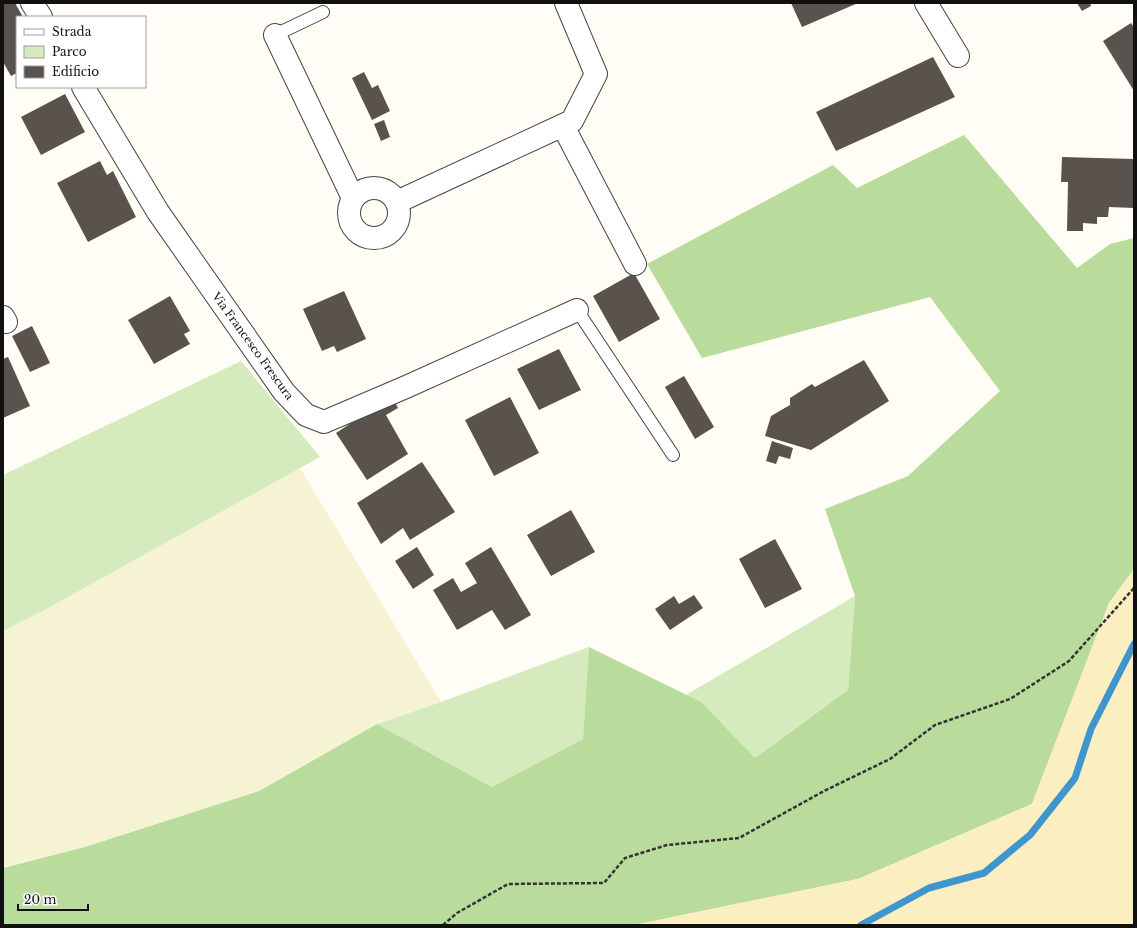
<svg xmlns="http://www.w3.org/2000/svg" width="1137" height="928" viewBox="0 0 1137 928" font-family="'Libre Baskerville',serif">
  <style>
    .farmland { fill: #f6f3d4 }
    .green { fill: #d5ebbd }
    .forest { fill: #b9dc9c }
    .sand { fill: #fbeec1 }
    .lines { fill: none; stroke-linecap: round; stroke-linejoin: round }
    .stream { stroke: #3f96cf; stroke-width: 7 }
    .building { fill: #5a524d }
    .lane-casing { stroke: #444; stroke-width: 14 }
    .street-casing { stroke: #444; stroke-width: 24 }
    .path { stroke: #333; stroke-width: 2.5; stroke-dasharray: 4 2; stroke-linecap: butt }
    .lane { stroke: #fff; stroke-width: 12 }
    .street { stroke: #fff; stroke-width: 22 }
    .labels { text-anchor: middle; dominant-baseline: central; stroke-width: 4; stroke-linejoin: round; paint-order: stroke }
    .street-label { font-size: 11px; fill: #111; stroke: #fff }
  </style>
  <rect width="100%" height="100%" fill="#fffdf5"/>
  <path class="farmland" d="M300,468l141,234 -64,22 -119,67 -173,56 -82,21v-237l38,-19z"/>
  <path class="green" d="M241,361l79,96 -279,155 -38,19v-156z
    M855,596l-7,94 -93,68 -54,-55 -15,-8z
    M589,647l-6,92 -91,48 -115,-63 64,-22z"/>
  <path class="forest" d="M964,135l113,133 33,-24 24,-6v331l-25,34 -77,201 -174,75 -224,46h-631v-57l82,-21 174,-56 118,-67 115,63 91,-48 6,-92 112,55 54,56 93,-68 7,-94 -30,-87 83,-33 92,-85 -70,-94 -228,61 -55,-94 186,-99 24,23z"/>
  <path class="sand" d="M1134,569v356h-500l224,-46 174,-75 77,-201z"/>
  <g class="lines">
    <path class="stream" d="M861,925l68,-37 55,-15 46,-38 45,-57 16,-49 43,-85"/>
  </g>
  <path class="building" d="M3,3h12l8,14h-6v56l-6,3 -8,-14z
    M791,3h67l-56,24z
    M1077,3h13l1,3 -9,5z
    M1131,23l3,4v64l-31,-50z
    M933,57l22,40 -119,54 -20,-39z
    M364,72l8,16 6,-3 12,26 -18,9 -20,-42z
    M65,94l20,38 -44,23 -20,-38z
    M384,120l6,17 -9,4 -7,-17z
    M1062,157l72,2v49l-25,-1 -1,10h-11v7l-14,-1v8h-16l1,-49h-7z
    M100,161l7,14 6,-4 23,46 -48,25 -31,-59z
    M634,273l26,46 -41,23 -26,-46z
    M344,291l22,48 -29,13 -3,-6 -12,5 -19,-42z
    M170,296l20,35 -6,3 6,10 -36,20 -26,-44z
    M32,326l18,37 -20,9 -18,-36z
    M559,349l22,41 -42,20 -22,-41z
    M8,357l22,49 -27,12v-59z
    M864,360l25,41 -78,49 -46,-14 6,-20 19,-11v-7l22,-14 3,3z
    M684,376l30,51 -19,12 -30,-52z
    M392,396l6,12 -12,7 22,39 -41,26 -31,-47z
    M510,397l29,56 -45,23 -29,-56z
    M772,441l21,7 -3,11 -11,-3 -3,8 -10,-3z
    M422,462l33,50 -45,28 -7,-12 -22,16 -24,-41z
    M571,510l24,42 -44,24 -24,-41z
    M775,539l27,50 -37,19 -26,-49z
    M417,547l17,28 -21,14 -18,-28z
    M491,547l40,68 -26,15 -13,-20 -35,20 -24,-40 20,-12 8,14 16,-9 -12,-20z
    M694,595l9,13 -33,22 -15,-21 19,-13 5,8z"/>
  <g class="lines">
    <g class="lane-casing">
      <path id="lane" d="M275,35l48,-23
        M577,310l96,145"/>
    </g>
    <g class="street-casing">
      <path id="street" d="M32,3l9,14
        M926,3l32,53
        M275,35l78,163
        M83,87l75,125 126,180 22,23 18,7 82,-35 171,-77
        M563,126l72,138
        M349 213a25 25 0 1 1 50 0a25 25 0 1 1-50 0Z
        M397,202l175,-81 24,-47 -30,-71
        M3,317l3,5"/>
    </g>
    <path class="path" d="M443,925l14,-12 51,-29 96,-1 21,-25 42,-13 72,-7 85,-47 66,-32 45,-34 75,-26 59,-38 65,-73"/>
    <use href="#lane" class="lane"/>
    <use href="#street" class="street"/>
  </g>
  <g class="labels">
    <g class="street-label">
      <text transform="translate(253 346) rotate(54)">Via Francesco Frescura</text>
    </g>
  </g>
  <rect width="1137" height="928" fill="none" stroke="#111111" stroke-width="8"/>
  <rect x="16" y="16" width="130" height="72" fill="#ffffff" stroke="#a0a0a0"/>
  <rect x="24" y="29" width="20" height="6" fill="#ffffff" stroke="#a0a0a0"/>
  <text x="52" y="36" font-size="12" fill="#111111">Strada</text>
  <rect x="24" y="46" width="20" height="12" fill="#d5ebbd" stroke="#a0a0a0"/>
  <text x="52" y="56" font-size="12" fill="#111111">Parco</text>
  <rect x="24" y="66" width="20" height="12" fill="#5a524d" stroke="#a0a0a0"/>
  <text x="52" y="76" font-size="12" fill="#111111">Edificio</text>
  <path d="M18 904v6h70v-6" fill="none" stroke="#111111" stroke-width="2"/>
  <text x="24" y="904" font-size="12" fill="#111111" stroke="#ffffff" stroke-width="3" paint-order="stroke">20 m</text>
</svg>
